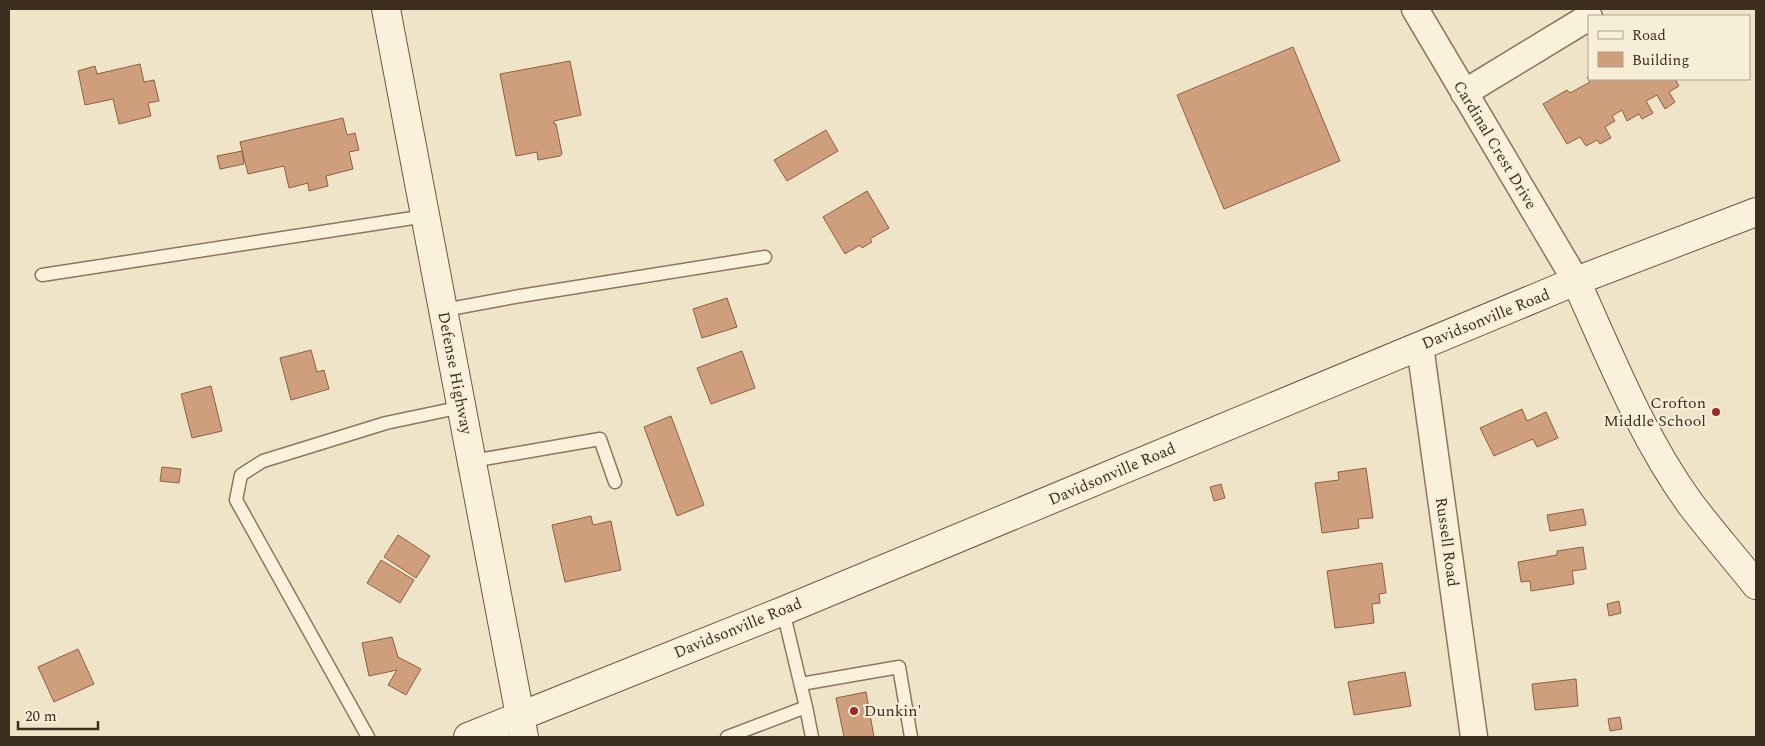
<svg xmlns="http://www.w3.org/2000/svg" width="1765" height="746" viewBox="0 0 1765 746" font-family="Spectral,serif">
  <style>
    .building { fill: #cf9f7d; stroke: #8d5f41 }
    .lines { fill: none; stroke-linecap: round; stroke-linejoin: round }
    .lane-casing { stroke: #8d765c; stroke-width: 15 }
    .street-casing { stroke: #8d765c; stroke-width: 29 }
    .secondary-casing { stroke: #6f573f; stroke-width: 30 }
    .lane { stroke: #faf1dc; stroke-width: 12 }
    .street { stroke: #faf1dc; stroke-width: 26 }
    .secondary { stroke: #faf1dc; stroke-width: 28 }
    .poi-dot { fill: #9e2a2b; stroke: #f7eed8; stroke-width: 2 }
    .labels { text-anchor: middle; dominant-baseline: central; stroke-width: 4; stroke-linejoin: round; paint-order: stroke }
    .street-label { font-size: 16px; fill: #3d2e20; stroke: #f7eed8 }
    .poi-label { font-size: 16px; fill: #3d2e20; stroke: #f7eed8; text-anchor: end }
  </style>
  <rect width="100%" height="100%" fill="#f0e4c8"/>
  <path class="building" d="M1293,47l47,114 -116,48 -47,-114z
    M570,61l11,54 -27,6v3h2l6,30 -2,2 -22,4 -1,-8 -21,4 -16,-82z
    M140,64l4,18 10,-2 5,21 -11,2 3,13 -32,8 -6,-25 -28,6 -7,-34 17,-5 2,8z
    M1589,76v3h86l4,7 -10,6 6,10 -10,7 -8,-14 -11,6 7,12 -11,6 -3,-5 -12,7 -5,-11 -10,6 3,5 -10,6 6,11 -11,6 -3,-4 -11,6 -6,-9 -13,7 -24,-40 24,-14 3,3 9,-5 11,-6 -3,-5z
    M343,118l4,17 8,-2 4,17 -10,2 4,17 -27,7 2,10 -19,5 -1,-8 -19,5 -5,-22 -36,8 -8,-32z
    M826,130l12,21 -51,30 -13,-21z
    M242,151l2,13 -24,5 -3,-13z
    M867,191l22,37 -19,11 2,3 -10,6 -2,-3 -15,9 -22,-37z
    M727,298l10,29 -35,11 -9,-29z
    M311,350l6,22 7,-2 5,19 -38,11 -11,-42z
    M742,351l13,37 -44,16 -14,-36z
    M211,386l11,45 -30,7 -11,-44z
    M1522,409l5,12 19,-9 12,26 -21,9 -4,-8 -39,17 -14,-28z
    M671,416l33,89 -27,11 -33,-89z
    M162,467l19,2 -2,14 -19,-2z
    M1366,468l7,50 -15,1 1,9 -37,5 -7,-50 24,-3 -1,-8z
    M1221,484l4,14 -11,3 -4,-14z
    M1583,509l3,16 -36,6 -3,-16z
    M591,516l2,9 18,-4 10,49 -56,12 -13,-57z
    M398,535l32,21 -14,22 -32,-21z
    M1583,547l3,22 -14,2 2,13 -43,7 -1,-10 -9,1 -3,-20 39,-7v-4z
    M381,560l33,20 -14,23 -33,-20z
    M1382,563l4,30 -7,1 1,9 -8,1 2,19 -39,5 -8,-57z
    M1619,601l2,12 -12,3 -2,-12z
    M392,637l6,20 23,12 -15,26 -18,-10 9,-15 -28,6 -7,-33z
    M78,649l16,35 -40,18 -16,-35z
    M1405,672l6,34 -57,9 -6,-33z
    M1576,679l2,27 -43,4 -3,-26z
    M866,692l8,45h-30l-8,-39z
    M1620,717l2,12 -12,2 -2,-12z"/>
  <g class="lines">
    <g class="lane-casing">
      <path id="lane" d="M42,275l384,-59
        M444,310l76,-14 245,-39
        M472,461l128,-22 15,43
        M801,684l98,-17 12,70
        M806,707l6,30
        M368,737l-132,-237 5,-25 22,-14 123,-38 76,-16
        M727,737l79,-30 -23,-96"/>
    </g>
    <g class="street-casing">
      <path id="street" d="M1415,9l161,272
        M1464,93l125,-76
        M1420,346l54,391"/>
    </g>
    <g class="secondary-casing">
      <path id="secondary" d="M386,9l138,728
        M1576,281c34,75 65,154 113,221 21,28 45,55 67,83
        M468,737l315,-126 793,-330 180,-69"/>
    </g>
    <use href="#lane" class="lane"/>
    <use href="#street" class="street"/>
    <use href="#secondary" class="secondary"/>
  </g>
  <g class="poi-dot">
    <circle cx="1716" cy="412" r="5"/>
    <circle cx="854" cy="711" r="5"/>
  </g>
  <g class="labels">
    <g class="street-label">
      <text transform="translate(1495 145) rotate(59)">Cardinal Crest Drive</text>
      <text transform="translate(1486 319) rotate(-22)">Davidsonville Road</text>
      <text transform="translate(455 373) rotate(79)">Defense Highway</text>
      <text transform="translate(1112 474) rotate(-23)">Davidsonville Road</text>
      <text transform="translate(1447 542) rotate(82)">Russell Road</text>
      <text transform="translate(738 628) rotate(-22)">Davidsonville Road</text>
    </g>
    <g class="poi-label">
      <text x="1706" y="403">Crofton<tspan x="1706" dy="18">Middle School</tspan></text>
      <text x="864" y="711" text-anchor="start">Dunkin'</text>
    </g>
  </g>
  <rect width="1765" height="746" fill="none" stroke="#3d2e20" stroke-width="20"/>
  <rect x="1588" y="15" width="162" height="65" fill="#f7eed8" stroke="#ada18e"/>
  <rect x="1598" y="31" width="25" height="8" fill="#faf1dc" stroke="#ada18e"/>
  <text x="1632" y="40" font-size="15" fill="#3d2e20">Road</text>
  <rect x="1598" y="52" width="25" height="15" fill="#cf9f7d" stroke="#ada18e"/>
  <text x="1632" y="65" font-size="15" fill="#3d2e20">Building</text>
  <path d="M18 721v8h80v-8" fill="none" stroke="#3d2e20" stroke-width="2.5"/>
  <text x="25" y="721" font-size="15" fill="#3d2e20" stroke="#f7eed8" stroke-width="4" paint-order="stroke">20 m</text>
</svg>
